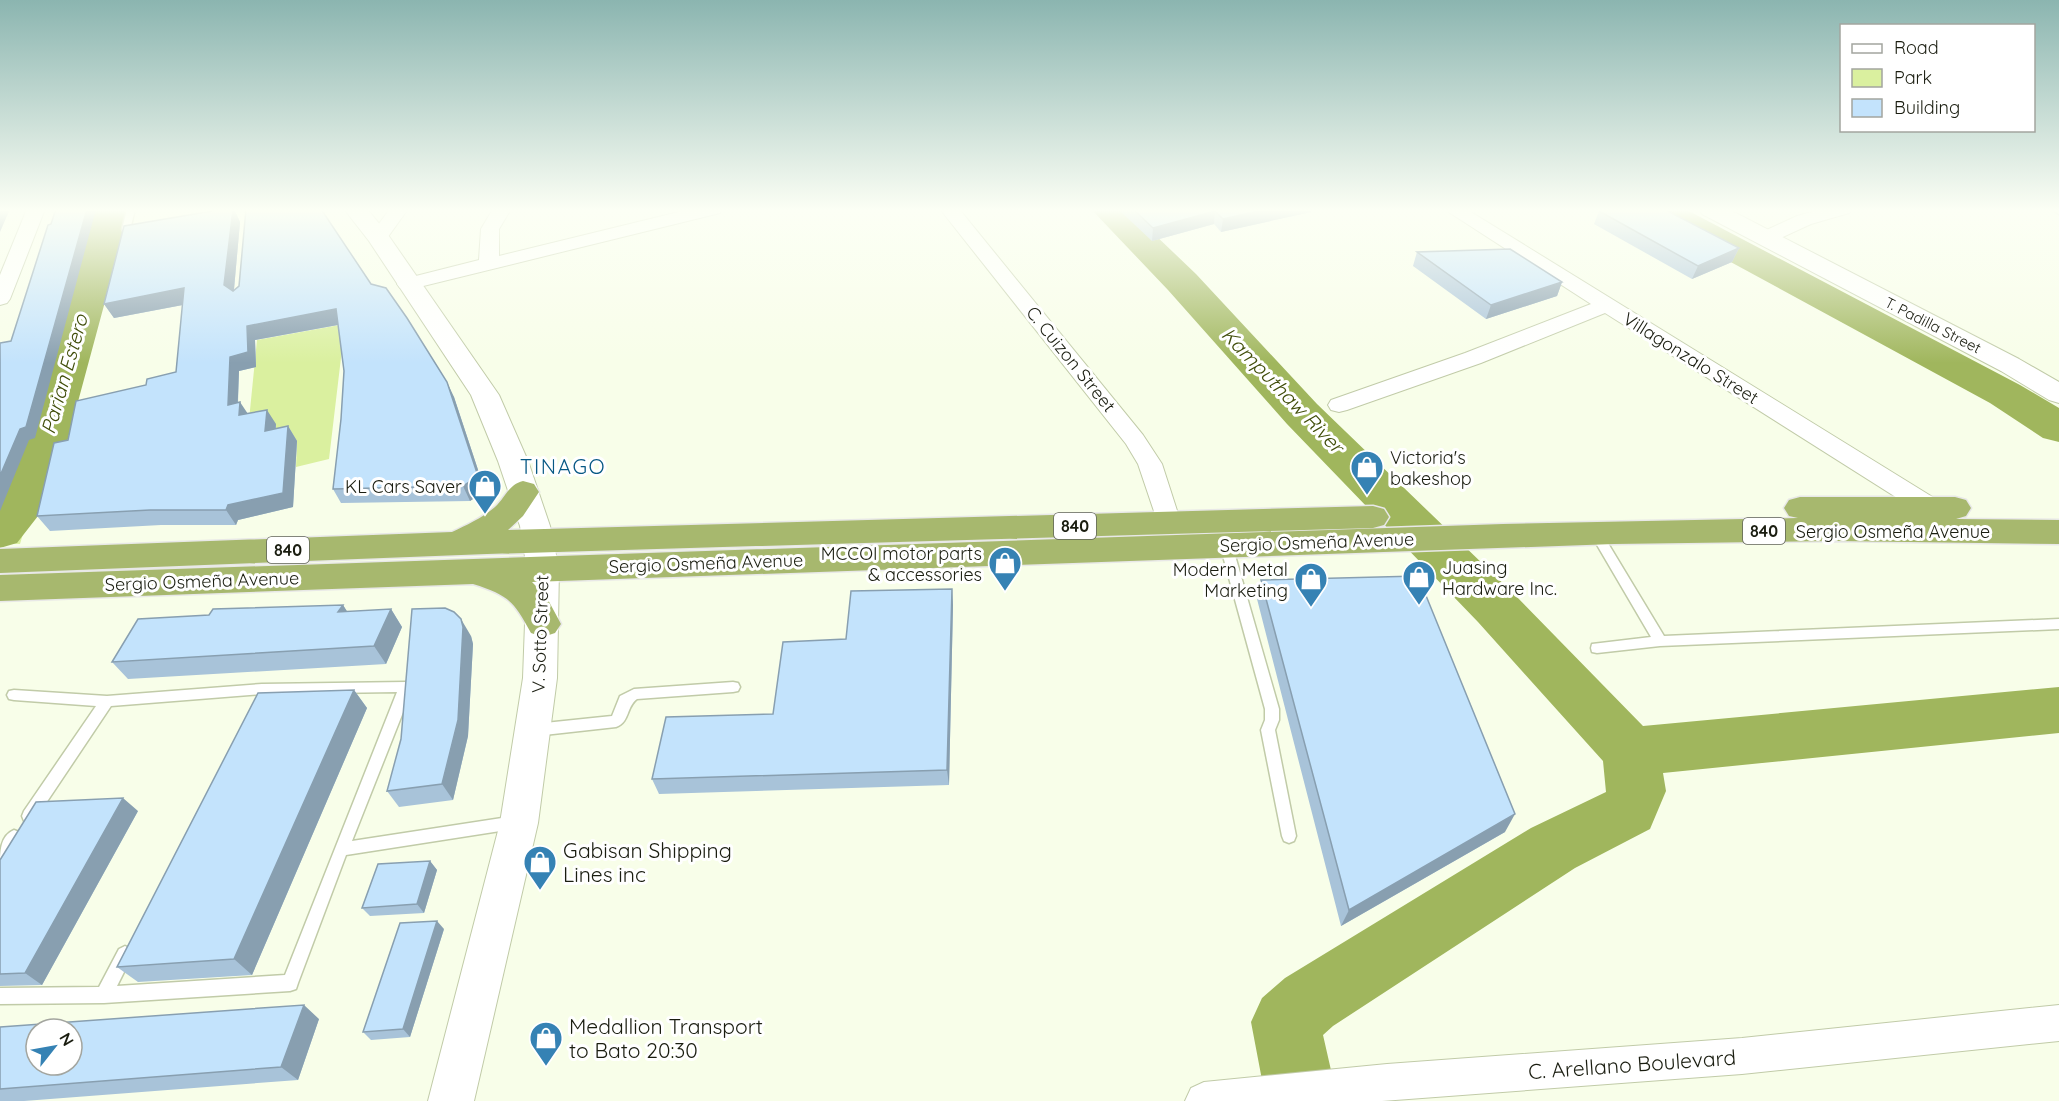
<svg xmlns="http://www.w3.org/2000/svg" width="2059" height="1101" viewBox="0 0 2059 1101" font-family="Quicksand,sans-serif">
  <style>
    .green { fill: #daf09f }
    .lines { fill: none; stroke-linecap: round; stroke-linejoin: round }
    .river { fill: #a0b65d; fill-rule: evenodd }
    .service-casing { stroke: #c1cba8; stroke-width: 3 }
    .minor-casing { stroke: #c1cba8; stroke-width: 2 }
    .tertiary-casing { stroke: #c1cba8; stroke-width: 2 }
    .trunk-casing { stroke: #e8e8e7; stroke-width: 3 }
    .service { fill: #fff; fill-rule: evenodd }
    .minor { fill: #fff; fill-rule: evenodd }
    .tertiary { fill: #fff; fill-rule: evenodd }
    .trunk { fill: #a7b86e; fill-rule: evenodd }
    .wall { fill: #a8c3d9 }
    .shaded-wall { fill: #889fb0 }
    .building { fill: #c3e3fc; stroke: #889fb0; stroke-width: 1.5; fill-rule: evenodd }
    .labels { text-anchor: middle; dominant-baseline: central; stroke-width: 6; stroke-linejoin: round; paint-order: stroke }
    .far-street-label { font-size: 15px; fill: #1a1d10; stroke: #fff }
    .shield { fill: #fff; stroke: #5f6158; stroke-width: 1.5 }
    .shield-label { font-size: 16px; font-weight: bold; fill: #1a1d10 }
    .street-label { font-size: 18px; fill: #1a1d10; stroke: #fff }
    .poi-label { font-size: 18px; fill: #1a1d10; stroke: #fff; text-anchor: end }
    .water-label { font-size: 20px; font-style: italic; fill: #404d09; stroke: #fff }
    .quarter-label { font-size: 21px; letter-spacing: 1.5px; fill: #075884; stroke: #fff }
    .near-poi-label { font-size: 21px; fill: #1a1d10; stroke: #fff; text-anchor: start }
    .near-street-label { font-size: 21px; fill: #1a1d10; stroke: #fff }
  </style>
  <rect width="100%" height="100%" fill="#f8fee9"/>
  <path class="green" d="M96,209h22l-98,335 -20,-1v-31l15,-35 10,-36 10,-3z
    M345,324l-16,135 -33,8 1,-25 -49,-12 9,-90z"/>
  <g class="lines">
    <path class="river" d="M94,209h36l-78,289 -35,45 -17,5v-49l6,-7z
      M1091,209h37l68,65 121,130 197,190 129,132 416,-39v46l-396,40 3,18 -16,38 -75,39 -242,158 -10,9 15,66h-72l-15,-79 11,-24 23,-20 246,-150 75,-36 -3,-31 -125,-139 -191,-198 -119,-134z
      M1641,209h44l335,176 39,23v34l-16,-4 -53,-35 -344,-187z"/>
    <g class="service-casing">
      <path id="service" d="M127,209h8l-4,17 10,-1v4l-18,2 -1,-2z
        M2052,209h7v5z
        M1596,529l4,1 64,106 395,-17v10l-399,17 -63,7 -5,-1 -1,-4 1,-4 59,-7 -61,-104z
        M1226,541l6,4 47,164v11l-4,10 21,106 -2,5 -5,2 -5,-2 -2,-5 -21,-106 4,-10v-11l-45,-164z
        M406,682l5,1 2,4 -61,154 163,-25 5,2 2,5 -2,5 -174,27 -48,128 -2,6 -6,2 -186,12 -104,1v-16l99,-1 20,-38 6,-3 6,3 2,5 -16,32 168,-11 112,-283 -135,2 -151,12 -77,115 -5,1 -5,-1 -2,-5 2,-5 72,-105 -82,-6 -5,-1 -2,-4 2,-4 5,-1 93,6 155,-12z
        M733,682l5,1 2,4 -2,4 -5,1 -96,7c-11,8 -7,23 -21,28l-81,9 -5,-2 -2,-4 2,-4 5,-2 77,-8 8,-20 14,-7z
        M14,830l5,2 2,5 -16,27 -5,2c0,-14 0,-30 14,-36z"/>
    </g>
    <g class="minor-casing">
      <path id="minor" d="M27,209h18l-35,90 -3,4 -7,2v-30z
        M390,209h18l-23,32h-14l-2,-4z
        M493,209h18l-12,20v27l192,-47h32l-3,4 -313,77 -7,-2 -3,-4 3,-4 79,-20 2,-31z
        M940,209h19l184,226 19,29 19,59 -3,6 -9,3 -9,-3 -22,-65 -12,-20z
        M1444,209h22l473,292 3,6 -3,6 -9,3 -9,-3 -316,-200 -124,50 -134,47 -8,2 -8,-2 -3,-5 3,-5 134,-47 126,-49z
        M1822,209h30l-3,4 -38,11 -39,18h-14l-2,-4 2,-4 39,-18z
        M2059,1005v36l-317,33 -360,27h-197l6,-13 13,-6 183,-18 355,-26z"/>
    </g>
    <g class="tertiary-casing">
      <path id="tertiary" d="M344,209h23l19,23 113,163 29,66 22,65 9,43 -2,109 -19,145 -64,278h-46l72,-278 23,-145 4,-109 -7,-43 -22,-65 -27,-66 -102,-154z
        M1699,209h29l291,150 40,23v21l-10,-3 -48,-29 -299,-157z"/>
    </g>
    <g class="trunk-casing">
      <path id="trunk" d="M523,481l11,3 5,8 -16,24 -15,14 865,-24 11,3 5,8 -5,8 -11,3 -886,26 -487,19v-24l452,-17c15,-7 30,-14 43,-25 11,-10 13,-22 28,-26z
        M1800,497h155l11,3 5,8 -5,8 -10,3 103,1v24l-223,-3 -222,3 -1082,38 14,14 15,28 -6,9 -12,4 -12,-4c-17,-31 -22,-38 -58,-49l-473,17v-26l1503,-51 295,-6 -9,-2 -5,-8 5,-8z"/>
    </g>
    <use href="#service" class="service"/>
    <use href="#minor" class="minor"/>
    <use href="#tertiary" class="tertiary"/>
    <use href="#trunk" class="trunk"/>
  </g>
  <path class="wall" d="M224,209h10l6,13 -6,68 5,-4 132,-2 83,113 31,94 -15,10 -129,2 -8,-14 8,-70 3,-48 -6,-46 -83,15 1,27 -17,4 -1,32 10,11 28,10v5l12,-3 9,15 -4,66 -55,13 -2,5h-75l-111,6 -13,-15 31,-76 78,-55 30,-13 7,-67 -69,13 -10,-14z
    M1118,209h194l-1,3 -90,20 -7,-8 -62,17z
    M1599,211l140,37 -7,14 -40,17 -98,-55z
    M1417,252l145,30 -5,14 -71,23 -73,-53z
    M1261,580l244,252 -164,94 -84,-327z
    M952,589l1,16 -4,180 -290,9 -7,-15 121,-65 73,-75z
    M343,605l4,7 44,-3 11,18 -16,37 -258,15 -16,-17z
    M471,636l2,8 -5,92 -15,64 -54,7 -12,-16z
    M354,690l13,18 -115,267 -114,7 -21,-15z
    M138,811l-96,174 -42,1v-126z
    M430,861l7,9 -13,43 -54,3 -8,-8z
    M444,929l-34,108 -39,3 -8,-8z
    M319,1019l-21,61 -274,21h-24v-74z"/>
  <path class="shaded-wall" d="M0,209h10l-10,23z
    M87,209h9l-61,229 -6,2 -29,71v-35z
    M233,209h1l6,13 -7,78 -9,-15z
    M1267,209h45l-1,3 -90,20 2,-13z
    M1215,211l-1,13 -62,17 1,-13z
    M1739,248l-7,14 -40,17 6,-13z
    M1562,282l-5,14 -71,23 5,-14z
    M184,288l9,15 -79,15 -10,-14z
    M336,309l7,15 -88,16 1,27 -17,4 -2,49 -9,-15 2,-48 17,-31z
    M447,382l7,15 31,94 -15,10 -7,-15z
    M240,402l10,15 -11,-2z
    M267,410l9,14 -2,22 -9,-15z
    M288,426l9,15 -4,66 -55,13 -2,5 -10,-15 2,-5z
    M952,589l1,16 -4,180 -2,-15z
    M343,605l11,17 -16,-10z
    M391,609l11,18 -16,37 -12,-18z
    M461,619l10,17 2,8 -5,92 -15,64 -11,-16z
    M354,690l13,18 -115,267 -18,-16z
    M123,798l15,13 -96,174 -17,-12z
    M1515,814l-10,18 -164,94 8,-16z
    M430,861l7,9 -13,43 -7,-9z
    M437,921l7,8 -34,108 -7,-8z
    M304,1005l15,14 -21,61 -17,-13z"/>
  <path class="building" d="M56,209h31l-61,218 -6,2 -20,47v-133l11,-2 37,-116 3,-1z
    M224,209h9l-9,76 9,6 6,-5 7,-77h75l50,75 15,4 21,30 40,64 31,94 -15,10 -130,3 8,-70 3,-48 -8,-62 -89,17 1,26 -18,5 -2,48 12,-3 -1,13 28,-5 -2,21 23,-5 -5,67 -55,12 -2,5h-76l-113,6 17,-73 14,-3 8,-39 70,-16 1,-6 29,-7 8,-84 -80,16 20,-78z
    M1133,209h134l-44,10 -8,-8 -62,17z
    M1604,209h60l75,39 -41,18 -99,-55z
    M1510,249l52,33 -71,23 -74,-53z
    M1418,576l97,238 -166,96 -88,-330z
    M952,589l-5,181 -295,9 14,-62 107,-3 10,-72 63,-3 5,-48z
    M343,605l-5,7 53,-3 -17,37 -262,16 26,-43 71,-4 4,-6z
    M445,608l9,4 7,7 2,8 -5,93 -16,64 -55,7 14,-52 11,-130z
    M354,690l-120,269 -117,8 141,-274z
    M123,798l-98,175 -25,1v-114l36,-58z
    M430,861l-13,43 -55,4 16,-44z
    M437,921l-34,108 -40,3 37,-109z
    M304,1005l-23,62 -281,22v-62zM36,1029h36v36h-36z"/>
  <linearGradient id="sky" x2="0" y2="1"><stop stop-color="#8bb5b0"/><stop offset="0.58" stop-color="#fcfff5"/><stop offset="1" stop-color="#fcfff5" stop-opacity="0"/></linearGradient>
  <rect width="2059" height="363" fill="url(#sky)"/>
  <defs>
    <g id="shop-pin" transform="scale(1.725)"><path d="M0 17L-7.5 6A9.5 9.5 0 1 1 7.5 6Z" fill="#3582b4" stroke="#fff"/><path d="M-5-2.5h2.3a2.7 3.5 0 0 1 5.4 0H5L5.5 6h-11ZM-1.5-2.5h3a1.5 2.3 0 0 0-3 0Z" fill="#fff"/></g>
  </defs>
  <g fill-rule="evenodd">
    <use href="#shop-pin" x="1367" y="467"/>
    <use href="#shop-pin" x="485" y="486"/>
    <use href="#shop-pin" x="1005" y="563"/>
    <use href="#shop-pin" x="1419" y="577"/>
    <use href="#shop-pin" x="1311" y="579"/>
    <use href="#shop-pin" x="540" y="862"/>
    <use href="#shop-pin" x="546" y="1038"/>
  </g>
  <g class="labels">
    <g class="far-street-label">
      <text transform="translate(1933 325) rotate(27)">T. Padilla Street</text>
    </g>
    <g class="shield">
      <rect x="1054" y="513" width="42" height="26" rx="4.5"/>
      <rect x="1743" y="518" width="42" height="26" rx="4.5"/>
      <rect x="267" y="537" width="42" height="26" rx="4.5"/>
    </g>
    <g class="shield-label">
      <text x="1075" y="526">840</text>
      <text x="1764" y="531">840</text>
      <text x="288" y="550">840</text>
    </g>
    <g class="street-label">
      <text transform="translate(1691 358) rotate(32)">Villagonzalo Street</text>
      <text transform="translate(1071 359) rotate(51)">C. Cuizon Street</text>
      <text x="1893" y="531">Sergio Osmeña Avenue</text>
      <text transform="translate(1317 542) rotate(-2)">Sergio Osmeña Avenue</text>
      <text transform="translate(706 563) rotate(-2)">Sergio Osmeña Avenue</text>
      <text transform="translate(202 581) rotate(-2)">Sergio Osmeña Avenue</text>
      <text transform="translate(540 634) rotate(-88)">V. Sotto Street</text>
    </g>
    <g class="poi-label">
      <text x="1390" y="457" text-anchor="start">Victoria's<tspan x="1390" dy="21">bakeshop</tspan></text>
      <text x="462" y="486">KL Cars Saver</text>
      <text x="982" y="553">MCCOI motor parts<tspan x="982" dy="21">&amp; accessories</tspan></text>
      <text x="1442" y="567" text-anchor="start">Juasing<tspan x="1442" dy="21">Hardware Inc.</tspan></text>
      <text x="1288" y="569">Modern Metal<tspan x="1288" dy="21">Marketing</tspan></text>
    </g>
    <g class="water-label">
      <text transform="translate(64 374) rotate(-74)">Parian Estero</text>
      <text transform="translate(1283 390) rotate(46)">Kamputhaw River</text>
    </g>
    <g class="quarter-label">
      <text x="563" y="466">TINAGO</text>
    </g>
    <g class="near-poi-label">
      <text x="563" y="850">Gabisan Shipping<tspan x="563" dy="24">Lines inc</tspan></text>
      <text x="569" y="1026">Medallion Transport<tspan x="569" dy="24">to Bato 20:30</tspan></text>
    </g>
    <g class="near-street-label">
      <text transform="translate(1632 1064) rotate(-4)">C. Arellano Boulevard</text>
    </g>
  </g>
  <rect x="1840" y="24" width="195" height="108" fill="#ffffff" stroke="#a3a59f" stroke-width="1.5"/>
  <rect x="1852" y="44" width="30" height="9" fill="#ffffff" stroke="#a3a59f" stroke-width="1.5"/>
  <text x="1894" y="54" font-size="18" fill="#1a1d10">Road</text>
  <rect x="1852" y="69" width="30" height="18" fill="#daf09f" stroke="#a3a59f" stroke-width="1.5"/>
  <text x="1894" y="84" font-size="18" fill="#1a1d10">Park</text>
  <rect x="1852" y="99" width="30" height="18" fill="#c3e3fc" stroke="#a3a59f" stroke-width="1.5"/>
  <text x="1894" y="114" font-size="18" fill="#1a1d10">Building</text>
  <g transform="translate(54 1047) rotate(59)"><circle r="28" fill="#ffffff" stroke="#a3a59f" stroke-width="1.5"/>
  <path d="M0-4.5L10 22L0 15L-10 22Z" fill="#3582b4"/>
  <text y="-9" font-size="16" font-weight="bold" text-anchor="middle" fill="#1a1d10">N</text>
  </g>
</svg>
